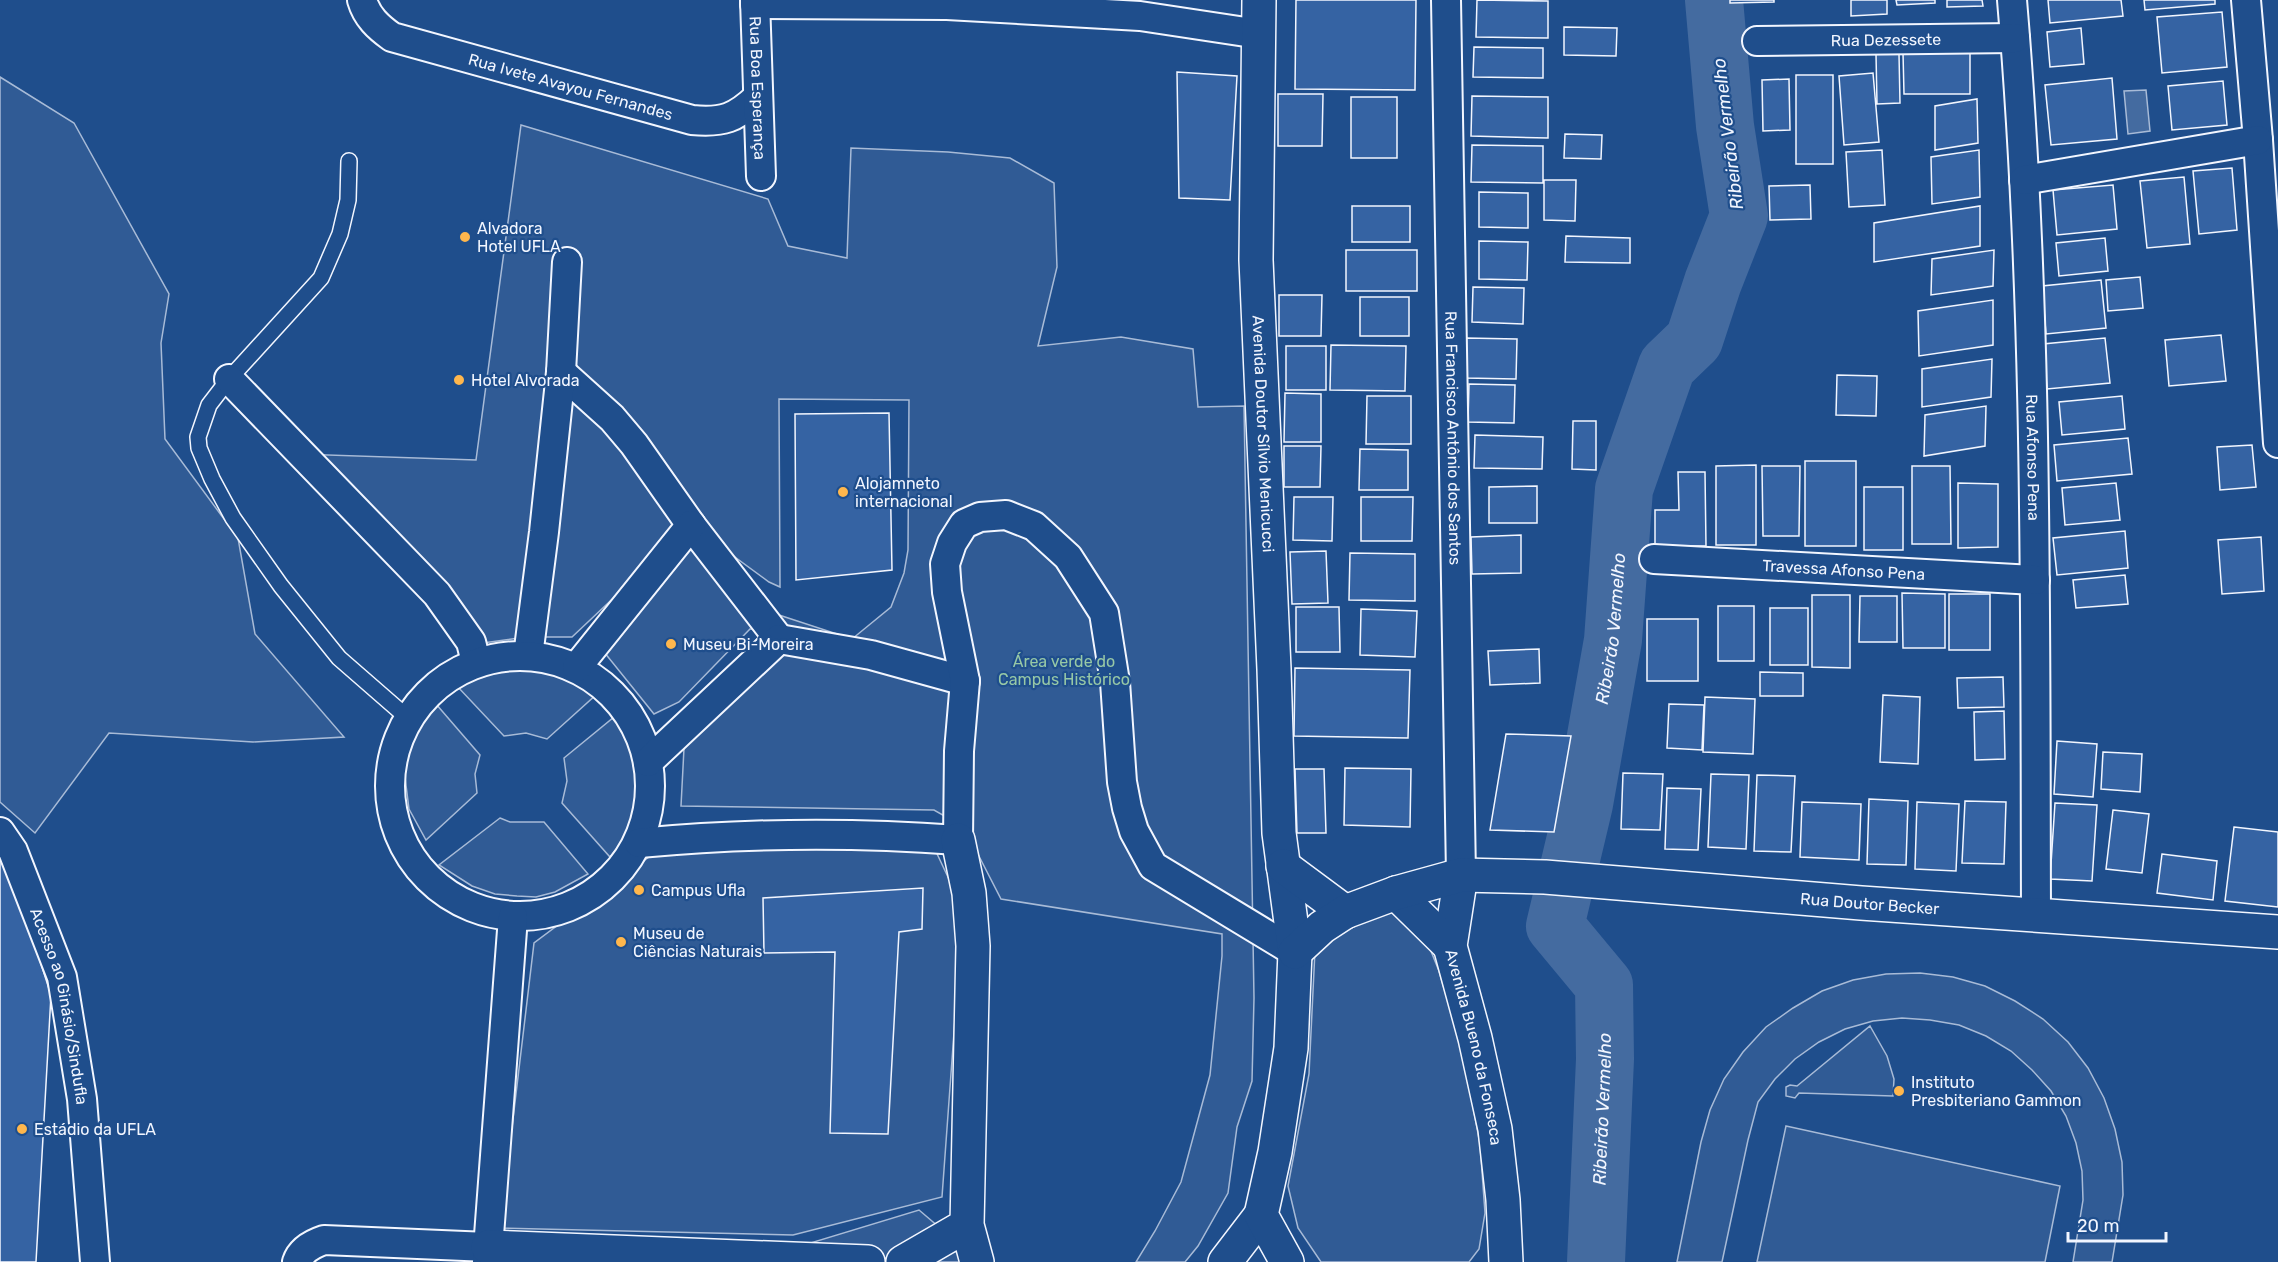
<svg xmlns="http://www.w3.org/2000/svg" width="2278" height="1262" viewBox="0 0 2278 1262" font-family="Rubik,sans-serif">
  <style>
    .built { fill: #305b95; stroke: #a8bbd7; stroke-width: 1.5 }
    .water { fill: #446ba0; stroke: #a8bbd7; stroke-width: 1.5 }
    .lines { fill: none; stroke-linecap: round; stroke-linejoin: round }
    .river { stroke: #446ba0; stroke-width: 58 }
    .building { fill: #3563a3; stroke: #f2f6ff; stroke-width: 1.5 }
    .service-casing { stroke: #f2f6ff; stroke-width: 18 }
    .minor-casing { stroke: #f2f6ff; stroke-width: 32 }
    .tertiary-casing { stroke: #f2f6ff; stroke-width: 36 }
    .secondary-casing { stroke: #f2f6ff; stroke-width: 36 }
    .service { stroke: #1f4e8c; stroke-width: 15 }
    .minor { stroke: #1f4e8c; stroke-width: 28 }
    .tertiary { stroke: #1f4e8c; stroke-width: 33 }
    .secondary { stroke: #1f4e8c; stroke-width: 33 }
    .poi-dot { fill: #ffb74d; stroke: #1f4e8c; stroke-width: 2 }
    .labels { text-anchor: middle; dominant-baseline: central; stroke-width: 4.5; stroke-linejoin: round; paint-order: stroke }
    .street-label { font-size: 16px; fill: #f2f6ff; stroke: #1f4e8c }
    .poi-label { font-size: 16px; fill: #f2f6ff; stroke: #1f4e8c; text-anchor: start }
    .park-label { font-size: 16px; fill: #97c8a6; stroke: #1f4e8c }
    .water-label { font-size: 18px; font-style: italic; fill: #f2f6ff; stroke: #1f4e8c }
  </style>
  <rect width="100%" height="100%" fill="#1f4e8c"/>
  <path class="built" d="M0,77l74,46 95,171 -8,49 4,96 73,99 17,96 89,103 -91,5 -144,-9 -74,100 -35,-31z
    M521,125l247,74 20,47 59,12 4,-110 97,4 62,6 44,25 3,84 -19,79 83,-9 72,12 5,58 46,-1 10,592 -2,83 -15,46 -9,66 -30,53 -13,16h-49l19,-31 26,-49 29,-107 12,-119v-22l-221,-35 -37,-72 -30,-17 -253,-4 4,-77 80,-100h-15l-71,73 -25,12 -54,-67 79,-109 97,76 76,25 39,-32 13,-34 4,-23 1,-150 -130,-1 1,188 -11,-5 -78,-57 -119,112h-45l-44,6 -184,-189 177,6z
    M527,663l38,8 33,22 -51,46 -21,-6 -22,3 -48,-51 30,-17z
    M436,704l44,51 -5,19 2,19 -51,47 -17,-31 -5,-40 10,-38z
    M619,713l17,34 8,41 -6,33 -28,36 -48,-54 5,-22 -3,-23z
    M500,818l10,4h34l44,52 -33,18 -19,5 -19,-1 -22,-2 -23,-8 -33,-21z
    M931,841l32,68 -21,288 -149,38 -293,-7 34,-285 131,-98z
    M1382,901l42,33 15,37 24,82 17,91 5,69 -6,36 -10,13h-148l-23,-34 -10,-42 21,-112 6,-124z
    M1920,973l33,4 32,9 30,15 28,18 25,23 20,26 16,30 11,31 7,33 1,33 -11,67h-39l10,-62 -1,-29 -6,-28 -10,-27 -15,-25 -19,-21 -21,-19 -25,-15 -27,-11 -29,-5 -28,-2 -29,3 -28,8 -26,13 -24,17 -20,20 -17,23 -10,38 -26,122h-45l24,-120 9,-32 14,-31 19,-27 23,-25 27,-19 29,-17 31,-11 33,-6z
    M1870,1026l17,30 7,23 -1,17 -94,-3 -4,5 -9,-2v-9l4,-2 7,1z
    M1786,1126l274,60 -15,76h-288z
    M919,1210l61,52h-223l1,-3z"/>
  <path class="water" d="M2146,90l4,41 -22,3 -4,-43z"/>
  <g class="lines">
    <path class="river" id="s1" d="M1596,1262l9,-203 -1,-74 -49,-59 29,-122 29,-164 11,-151 43,-123 27,-26 19,-58 26,-66 -14,-90 -11,-126"/>
  </g>
  <path class="building" d="M1296,0h120l-1,90 -120,-1z
    M1477,0l71,1v37l-72,-1z
    M1730,0h44v2l-44,1z
    M1851,0h36v14l-36,2z
    M1896,0h39v3l-38,2z
    M1947,0h35l1,6 -36,1z
    M2048,0h73l2,16 -73,7z
    M2144,0h71v4l-70,6z
    M2222,12l5,55 -65,6 -5,-56z
    M1564,27l53,1 -1,28 -52,-1z
    M2081,28l3,36 -34,3 -3,-35z
    M1474,47l69,1v30l-70,-1z
    M1903,53h67v41h-66z
    M1876,54h23l1,49 -23,1z
    M1177,72l60,4 -7,124 -51,-2z
    M1873,73l6,69 -35,3 -5,-69z
    M1796,75h37v89h-37z
    M2112,78l5,61 -66,6 -6,-60z
    M1789,79l1,51 -27,1 -1,-51z
    M2223,81l4,44 -55,5 -4,-44z
    M1278,94h45l-1,52h-44z
    M1472,96l76,1v41l-77,-2z
    M1351,97h46v61h-46z
    M1977,99l1,44 -43,7v-44z
    M1565,134l37,1 -1,24 -37,-1z
    M1472,145l71,1v37l-72,-1z
    M1882,150l3,55 -36,2 -3,-55z
    M1979,150l1,47 -48,7 -1,-47z
    M2232,168l5,62 -38,4 -6,-63z
    M2184,177l6,67 -43,4 -7,-67z
    M1544,180h32l-1,41 -31,-1z
    M1810,185l1,34 -41,1 -1,-34z
    M2113,185l4,44 -60,6 -4,-45z
    M1479,192l49,1v35l-49,-1z
    M1352,206h58v36h-58z
    M1980,206v40l-106,16v-39z
    M1566,236l64,2v25l-65,-1z
    M2105,238l3,33 -49,5 -3,-33z
    M1479,241l49,1 -1,38 -48,-1z
    M1346,250h71v41h-71z
    M1994,250l-1,36 -62,9 1,-36z
    M2140,277l3,31 -35,3 -2,-31z
    M2101,280l5,48 -60,6 -4,-48z
    M1473,287l51,1 -1,36 -51,-2z
    M1279,295h43l-1,41h-42z
    M1360,297h49v39h-49z
    M1993,300v45l-74,11 -1,-45z
    M2221,335l5,46 -57,5 -4,-46z
    M1466,338l51,1 -1,40 -51,-1z
    M2105,338l5,45 -63,6 -4,-45z
    M1331,345l75,1 -1,45 -75,-1z
    M1286,346h40v44h-40z
    M1992,359l-1,38 -69,10v-38z
    M1837,375l40,1 -1,40 -40,-1z
    M1469,384l46,1 -1,38 -46,-1z
    M1285,393l36,1v48h-37z
    M1367,396h44v48h-45z
    M2122,396l3,33 -63,6 -3,-33z
    M1986,406l-1,40 -61,10 1,-41z
    M889,413l3,157 -96,10 -1,-166z
    M1573,421h23v49l-24,-1z
    M1475,435l68,2 -1,32 -68,-1z
    M2128,438l4,36 -75,7 -3,-36z
    M2252,445l4,42 -36,3 -3,-43z
    M1284,446h37l-1,41h-36z
    M1360,449l48,1v40h-49z
    M1805,461h51v85h-51z
    M1756,465v80h-40v-79z
    M1762,466h38l-1,70h-36z
    M1912,466h38l1,78h-39z
    M1678,472h27l1,74h-51v-36h24z
    M1958,483l40,1v63l-40,1z
    M2116,483l4,37 -55,5 -3,-37z
    M1537,486v37h-48v-36z
    M1864,487h39v63h-39z
    M1294,497h39l-1,44 -39,-1z
    M1361,497h52l-1,44h-51z
    M2125,531l3,37 -71,7 -4,-37z
    M1521,535v38l-49,1 -1,-37z
    M2261,537l3,54 -42,3 -4,-54z
    M1326,551l2,52 -36,1 -2,-52z
    M1350,553l65,1v47l-66,-1z
    M2125,575l3,29 -52,4 -3,-28z
    M1902,593l43,1v54h-42z
    M1949,594h41v56h-41z
    M1812,595h38v73l-38,-1z
    M1860,596h37v46h-38z
    M1718,606h36v55h-36z
    M1296,607h43l1,45h-44z
    M1770,608h38v57h-38z
    M1361,609l56,2 -2,46 -55,-2z
    M1647,619h51v62h-51z
    M1539,649l1,34 -50,2 -2,-34z
    M1295,668l115,2 -2,68 -114,-2z
    M1760,672l43,1v23h-43z
    M2003,677l1,30 -46,1 -1,-30z
    M1883,695l37,2 -2,67 -38,-2z
    M1705,697l50,2 -2,55 -50,-2z
    M1669,704l35,1 -2,45 -35,-2z
    M2004,711l1,48 -30,1 -1,-48z
    M1506,734l65,2 -17,96 -64,-2z
    M2057,741l40,3 -4,53 -39,-3z
    M2103,752l39,2 -2,38 -39,-3z
    M1345,768l66,1 -1,58 -66,-2z
    M1295,769h29l2,64h-29z
    M1623,773l40,1 -3,56 -39,-1z
    M1711,774l38,1 -3,74 -38,-2z
    M1757,775l38,1 -4,76 -37,-1z
    M1667,788l34,1 -3,61 -33,-1z
    M1869,799l39,2 -2,64 -39,-1z
    M1965,801l41,1 -2,62 -42,-1z
    M1802,802l59,2 -2,56 -59,-3z
    M1917,802l42,2 -3,67 -41,-2z
    M2055,803l42,2 -5,76 -42,-2z
    M2113,810l36,4 -7,59 -36,-4z
    M2234,827l44,5v75l-53,-6z
    M0,853l8,8 43,134 -15,267h-36z
    M2162,854l55,7 -4,39 -56,-7z
    M923,888l-1,41 -23,3 -11,202 -58,-1 5,-181 -71,1 -1,-55z"/>
  <g class="lines">
    <g class="service-casing">
      <path id="service" d="M349,161l-1,39 -8,34 -19,44 -92,101 -20,26 -11,32 1,11 13,31 21,39 48,68 58,72 70,61"/>
    </g>
    <g class="minor-casing">
      <g id="minor">
        <path id="s2" d="M362,0c5,17 16,27 30,37l300,83c31,3 44,-2 66,-23"/>
        <path id="s3" d="M755,0l6,176"/>
        <path id="s4" d="M1446,0l15,875"/>
        <path id="s5" d="M2012,0c26,304 23,610 24,915"/>
        <path d="M2246,0l12,140 20,303"/>
        <path d="M755,4l192,1 193,11 119,18"/>
        <path id="s6" d="M1757,41l258,-3"/>
        <path d="M2024,180l234,-40"/>
        <path d="M561,372l51,46 22,26 57,81 88,114"/>
        <path d="M229,379l208,215 34,48 5,20"/>
        <path id="s7" d="M1654,559l381,21"/>
        <path d="M528,656l16,-124 17,-160 6,-110"/>
        <circle cx="520" cy="786" r="130"/>
        <path d="M577,667l114,-142"/>
        <path d="M648,762l131,-123 92,16 94,26"/>
        <path id="s8" d="M0,832l13,19 49,126 20,122 13,163"/>
        <path d="M639,843c106,-10 213,-11 319,-3l1,-89 6,-70 -18,-89 -2,-28 7,-21 12,-19 16,-7 26,-2 28,11 34,31 36,56 11,69 7,100 5,26 7,23 19,35 142,86"/>
        <path d="M297,1262c4,-12 15,-18 27,-22l164,7"/>
        <path d="M487,1262l26,-345"/>
      </g>
    </g>
    <g class="tertiary-casing">
      <path id="tertiary" d="M958,840l11,53 4,53 -6,279 10,37
        M488,1247l380,15
        M903,1262l64,-37
        M1225,1262l36,-47"/>
    </g>
    <g class="secondary-casing">
      <g id="secondary">
        <path id="s9" d="M1259,0l-3,260 18,409 5,164 16,119 -4,96 -16,104 -14,63 26,47"/>
        <path d="M1283,866l62,46"/>
        <path id="s10" d="M1461,875l-11,71 25,92 20,91 8,71 3,62"/>
        <path d="M1396,893l54,53"/>
        <path id="s11" d="M1295,952l27,-25 23,-15 51,-19 65,-18 84,2 316,26 417,29"/>
      </g>
    </g>
    <use href="#service" class="service"/>
    <use href="#minor" class="minor"/>
    <use href="#tertiary" class="tertiary"/>
    <use href="#secondary" class="secondary"/>
  </g>
  <g class="poi-dot">
    <circle cx="465" cy="237" r="6"/>
    <circle cx="459" cy="380" r="6"/>
    <circle cx="843" cy="492" r="6"/>
    <circle cx="671" cy="644" r="6"/>
    <circle cx="639" cy="890" r="6"/>
    <circle cx="621" cy="942" r="6"/>
    <circle cx="1899" cy="1091" r="6"/>
    <circle cx="22" cy="1129" r="6"/>
  </g>
  <g class="labels">
    <g class="street-label">
      <text stroke="none"><textPath href="#s6" startOffset="129">Rua Dezessete</textPath></text>
      <text stroke="none"><textPath href="#s2" startOffset="234">Rua Ivete Avayou Fernandes</textPath></text>
      <text stroke="none"><textPath href="#s3" startOffset="88">Rua Boa Esperança</textPath></text>
      <text stroke="none"><textPath href="#s9" startOffset="434">Avenida Doutor Sílvio Menicucci</textPath></text>
      <text stroke="none"><textPath href="#s4" startOffset="438">Rua Francisco Antônio dos Santos</textPath></text>
      <text stroke="none"><textPath href="#s5" startOffset="458">Rua Afonso Pena</textPath></text>
      <text stroke="none"><textPath href="#s7" startOffset="190">Travessa Afonso Pena</textPath></text>
      <text stroke="none"><textPath href="#s11" startOffset="596">Rua Doutor Becker</textPath></text>
      <text stroke="none"><textPath href="#s8" startOffset="186">Acesso ao Ginásio/Sindufla</textPath></text>
      <text stroke="none"><textPath href="#s10" startOffset="176">Avenida Bueno da Fonseca</textPath></text>
    </g>
    <g class="poi-label">
      <text x="477" y="228">Alvadora<tspan x="477" dy="18">Hotel UFLA</tspan></text>
      <text x="471" y="380">Hotel Alvorada</text>
      <text x="855" y="483">Alojamneto<tspan x="855" dy="18">internacional</tspan></text>
      <text x="683" y="644">Museu Bi-Moreira</text>
      <text x="651" y="890">Campus Ufla</text>
      <text x="633" y="933">Museu de<tspan x="633" dy="18">Ciências Naturais</tspan></text>
      <text x="1911" y="1082">Instituto<tspan x="1911" dy="18">Presbiteriano Gammon</tspan></text>
      <text x="34" y="1129">Estádio da UFLA</text>
    </g>
    <g class="park-label">
      <text x="1064" y="661">Área verde do<tspan x="1064" dy="18">Campus Histórico</tspan></text>
    </g>
    <g class="water-label">
      <text transform="translate(1728 134) rotate(-97)">Ribeirão Vermelho</text>
      <text stroke="none"><textPath href="#s1" startOffset="657">Ribeirão Vermelho</textPath></text>
      <text stroke="none"><textPath href="#s1" startOffset="153">Ribeirão Vermelho</textPath></text>
    </g>
  </g>
  <path d="M2068 1232v9h98v-9" fill="none" stroke="#f2f6ff" stroke-width="3"/>
  <text x="2077" y="1232" font-size="18" fill="#f2f6ff" stroke="#1f4e8c" stroke-width="4.5" paint-order="stroke">20 m</text>
</svg>
